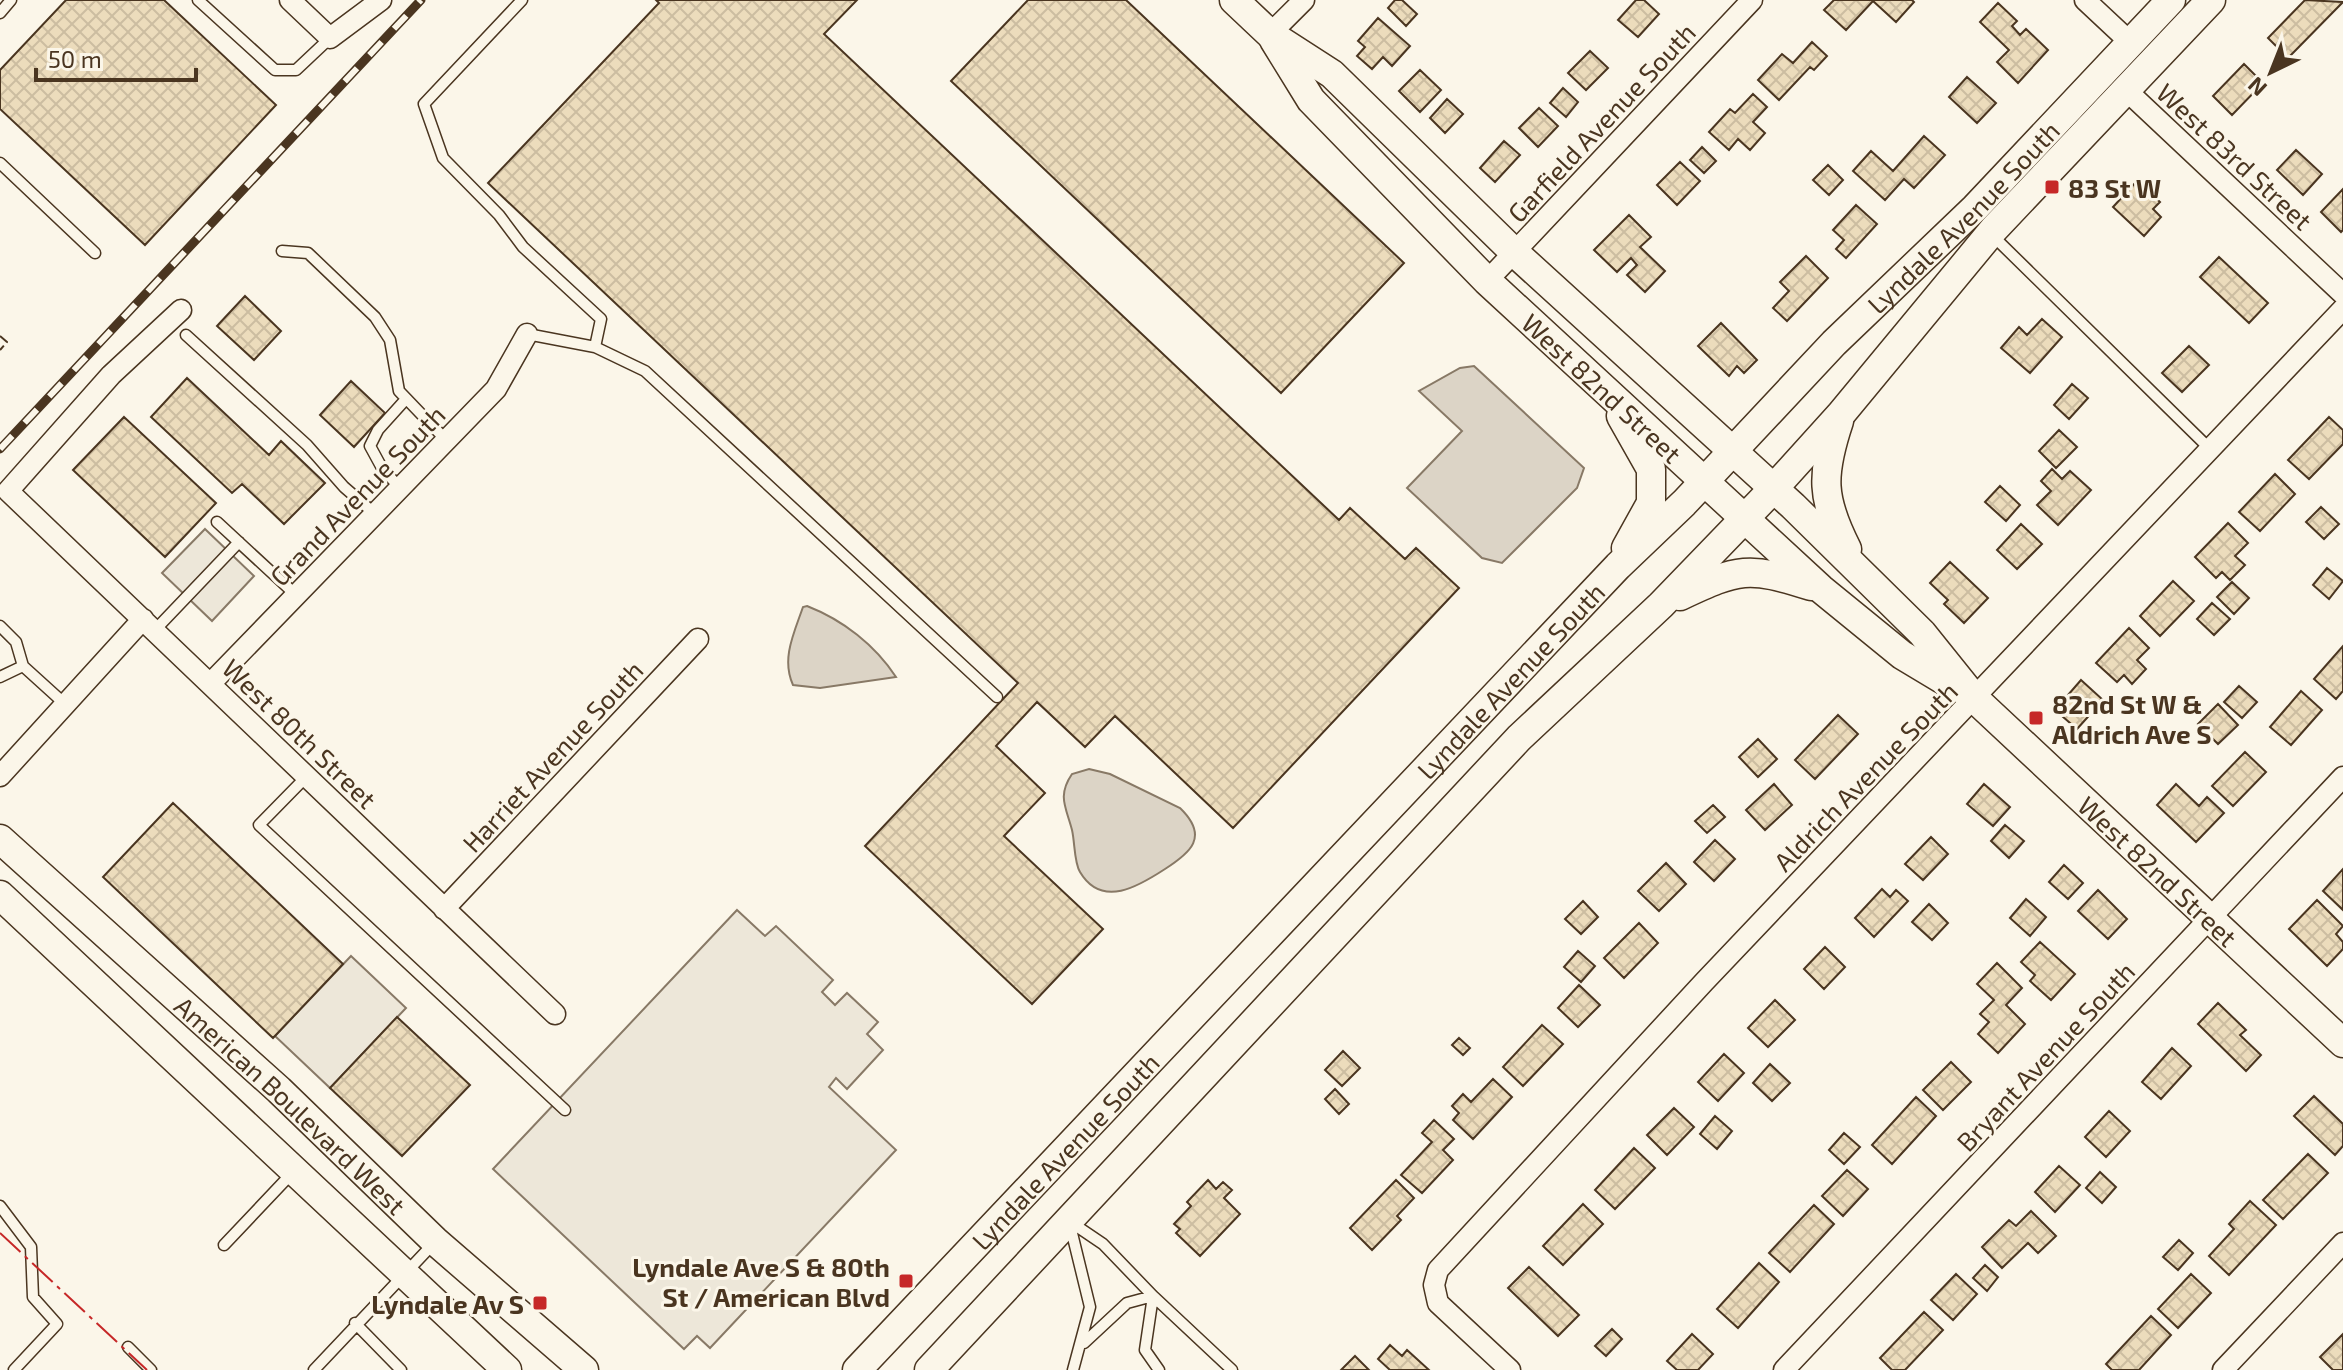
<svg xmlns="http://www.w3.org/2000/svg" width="2343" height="1370" viewBox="0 0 2343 1370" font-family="'Exo 2',sans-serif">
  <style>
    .parking { fill: #ede7d9; stroke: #887966; stroke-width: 2 }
    .water { fill: #dcd4c6; stroke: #887966; stroke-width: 2 }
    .building { fill: url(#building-cross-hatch); stroke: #4a3520; stroke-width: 2 }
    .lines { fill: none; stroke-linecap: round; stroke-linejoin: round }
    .lane-casing { stroke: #4a3520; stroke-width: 13 }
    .street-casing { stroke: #4a3520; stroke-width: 23 }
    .secondary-casing { stroke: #4a3520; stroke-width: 31 }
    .lane { stroke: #fbf6e9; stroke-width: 10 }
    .street { stroke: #fbf6e9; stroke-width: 20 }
    .secondary { stroke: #fbf6e9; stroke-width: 28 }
    .rail-casing { stroke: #4a3520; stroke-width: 9 }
    .rail { stroke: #fbf6e9; stroke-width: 6; stroke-dasharray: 18; stroke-linecap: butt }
    .fence { stroke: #4a3520; stroke-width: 2; stroke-dasharray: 10 4; stroke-linecap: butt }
    .power { stroke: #c62828; stroke-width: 2; stroke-dasharray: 28 6 4 6; stroke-linecap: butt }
    .poi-dot { fill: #c62828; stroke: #fbf6e9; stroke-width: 3 }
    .labels { text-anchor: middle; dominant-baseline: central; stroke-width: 6; stroke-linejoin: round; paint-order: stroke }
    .street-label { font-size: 26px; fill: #4a3520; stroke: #fbf6e9 }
    .poi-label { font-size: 26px; font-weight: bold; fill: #4a3520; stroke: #fbf6e9; text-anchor: start }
  </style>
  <defs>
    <pattern id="building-cross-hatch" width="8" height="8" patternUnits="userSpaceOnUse" patternTransform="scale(2)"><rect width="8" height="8" fill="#ecdcbc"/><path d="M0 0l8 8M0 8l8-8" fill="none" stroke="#ccbda1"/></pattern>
  </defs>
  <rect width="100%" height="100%" fill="#fbf6e9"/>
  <path class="parking" d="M205,529l49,47 -42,45 -50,-48z
    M737,910l28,26 11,-10 57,54 -11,12 13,13 12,-12 31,29 -11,12 16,16 -36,39 -11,-11 -7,9 67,63 -186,198 -13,-12 -13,13 -191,-180z
    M351,956l55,52 -76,80 -55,-52z"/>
  <path class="water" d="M1474,366l110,102 -7,20 -75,75 -20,-5 -75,-70 55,-57 -43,-40 41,-23z
    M807,606c36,14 68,39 89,71l-76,11 -27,-3c-12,-26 1,-52 10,-78z
    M1089,769l21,5 70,34c30,29 10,45 -15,61 -26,17 -63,40 -85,3 -6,-10 -5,-29 -8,-42 -6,-23 -15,-34 0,-56z"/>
  <path class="building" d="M66,0h98l112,105 -131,140 -145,-136v-39z
    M656,0h201l-33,34 515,486 11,-12 55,51 11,-11 43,40 -226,240 -118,-112 -30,31 -48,-45 -41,44 49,47 -41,43 99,93 -71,75 -167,-158 153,-163 -530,-500 171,-180z
    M1028,0h98l278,263 -123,130 -330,-312z
    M1395,0h7l15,14 -11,12 -18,-18z
    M1636,0h8l15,14 -21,23 -20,-17z
    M1834,0h78l2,2 -18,20 -23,-21 -27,29 -22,-20z
    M2305,0l38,2 -55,56 -20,-20z
    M1998,3l19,18 -5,5 8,9 6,-6 22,21 -30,33 -21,-21 12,-12 -29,-28z
    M1378,18l32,28 -18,20 -9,-9 -11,12 -15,-13 8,-9 -7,-6z
    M1812,42l15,14 -13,14 -4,-3 -31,33 -21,-20 24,-26 11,9z
    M1590,51l18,17 -22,22 -18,-17z
    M2244,64l19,19 -31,32 -19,-19z
    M1420,70l21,20 -21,22 -21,-21z
    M1967,77l29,26 -19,20 -28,-26z
    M1563,88l15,14 -12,15 -16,-14z
    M1753,94l14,13 -14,15 12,11 -15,17 -12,-11 -9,11 -20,-18 21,-23 5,4z
    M1447,99l16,15 -18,19 -15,-15z
    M1539,108l19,18 -20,21 -19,-19z
    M1924,136l21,19 -31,33 -10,-9 -19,21 -32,-29 18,-20 22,20z
    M1504,141l16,14 -25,27 -15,-14z
    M1702,147l14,14 -12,12 -14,-13z
    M2296,150l26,24 -19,21 -26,-25z
    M1680,162l20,19 -23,24 -20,-20z
    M1828,165l15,15 -14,15 -16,-15z
    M2137,181l23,21 -7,7 8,8 -17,19 -31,-29z
    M2343,189v41l-2,2 -20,-20z
    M1856,205l21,19 -31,34 -10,-9 8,-9 -11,-10z
    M1629,215l22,22 -11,10 25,24 -20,21 -18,-17 10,-10 -6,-7 -14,14 -23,-22z
    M1806,256l22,22 -41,43 -14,-13 16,-17 -9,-9z
    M2219,257l49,46 -19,20 -49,-46z
    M245,296l36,35 -27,29 -37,-34z
    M2042,319l20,18 -32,36 -29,-25 18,-21 8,8z
    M1721,323l36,37 -13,13 -7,-7 -8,10 -31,-30z
    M2189,346l20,19 -27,27 -20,-19z
    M187,378l82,77 12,-14 44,42 -41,41 -42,-40 -10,9 -81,-76z
    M351,381l34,32 -31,34 -34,-32z
    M2072,384l16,14 -19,21 -15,-14z
    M124,417l92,86 -51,54 -92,-87z
    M2329,417l14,13v14l-34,35 -21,-19z
    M2059,430l18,17 -21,21 -17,-17z
    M2052,469l10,10 8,-8 21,19 -33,35 -21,-20 14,-14 -10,-10z
    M2275,474l20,20 -35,37 -21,-19z
    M2000,486l20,19 -14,16 -21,-19z
    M2321,507l18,17 -15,15 -18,-17z
    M2228,523l20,20 -13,13 10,9 -15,15 -8,-8 -6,6 -21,-21z
    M2021,524l21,20 -25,25 -20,-19z
    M1950,562l38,36 -24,25 -20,-19 4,-4 -18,-17z
    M2327,568l16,13 -14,18 -16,-14z
    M2173,581l21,20 -34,35 -20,-20z
    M2232,582l17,16 -15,16 -17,-17z
    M2212,603l18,16 -16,16 -17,-16z
    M2129,628l20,20 -12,12 9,9 -14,15 -8,-9 -7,7 -21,-19z
    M2343,646v45l-7,8 -22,-20z
    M2081,680l22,20 -26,29 -22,-19z
    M2239,686l18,16 -15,16 -18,-16z
    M2301,691l21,19 -31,35 -21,-18z
    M2218,704l20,21 -20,19 -20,-20z
    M1838,715l20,19 -43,45 -20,-19z
    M1758,739l19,20 -19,18 -19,-20z
    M2245,752l21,20 -33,34 -21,-20z
    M1774,784l18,21 -27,25 -19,-20z
    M1984,784l26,23 -17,19 -26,-22z
    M2176,784l23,22 8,-9 17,16 -28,29 -39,-37z
    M173,803l170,161 -70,74 -170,-161z
    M1713,805l12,12 -18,16 -12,-12z
    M2005,825l19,16 -15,17 -18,-17z
    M1931,837l17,17 -25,26 -18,-16z
    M1715,840l20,19 -21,22 -20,-19z
    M1666,863l20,21 -27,27 -21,-20z
    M2064,865l19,18 -15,16 -19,-17z
    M2343,869v41l-20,-19z
    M1882,889l8,8 6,-7 12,11 -34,36 -19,-19z
    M2098,890l29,29 -19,20 -30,-28z
    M2026,899l20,18 -16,19 -20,-18z
    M2317,900l26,26 -7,8 7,8v7l-16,17 -38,-37z
    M1583,901l15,16 -17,17 -16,-15z
    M1929,904l19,19 -16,17 -20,-18z
    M1639,923l19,20 -34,35 -20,-20z
    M2040,942l35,32 -24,26 -21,-19 5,-6 -14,-13z
    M1825,947l20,20 -21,22 -20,-20z
    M1578,951l17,15 -14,16 -17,-15z
    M1997,963l25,25 -16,17 19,19 -27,29 -20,-19 11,-12 -9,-8 14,-14 -17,-16z
    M1579,985l21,20 -22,22 -20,-19z
    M1775,1000l20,20 -27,27 -20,-19z
    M2218,1003l28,27 -6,5 21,20 -15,16 -48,-47z
    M397,1017l73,68 -68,71 -72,-68z
    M1542,1025l21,19 -40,42 -20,-19z
    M1459,1038l11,10 -7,7 -11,-10z
    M2172,1048l19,18 -30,33 -19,-17z
    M1343,1051l17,17 -18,18 -17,-16z
    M1724,1054l20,19 -26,28 -20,-19z
    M1951,1062l20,20 -28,28 -20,-20z
    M1770,1064l20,19 -18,18 -19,-18z
    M1493,1079l19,18 -39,42 -20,-19 6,-7 -7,-7 11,-12 8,8z
    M1335,1089l14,15 -10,10 -14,-15z
    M2314,1096l29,28v22l-8,9 -41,-39z
    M1916,1097l20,19 -44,48 -20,-19z
    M1674,1108l20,19 -27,28 -20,-20z
    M2109,1111l21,20 -24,26 -21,-20z
    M1715,1116l17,15 -15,18 -17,-15z
    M1434,1120l20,19 -11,11 10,10 -31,33 -21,-18 31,-33 -10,-9z
    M1844,1133l16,14 -16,17 -15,-14z
    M1634,1148l21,20 -40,41 -20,-19z
    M2308,1154l20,19 -45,46 -20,-19z
    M2059,1166l21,19 -25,27 -20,-20z
    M1847,1170l21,19 -25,27 -21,-20z
    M2100,1172l16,15 -14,16 -16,-15z
    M1208,1180l8,9 7,-7 9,8 -8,8 16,16 -40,42 -24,-23 4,-4 -6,-5 17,-18 -4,-4z
    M1396,1180l18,18 -17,18 4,4 -29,30 -22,-22z
    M2250,1201l26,24 -47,50 -20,-19 25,-27 -5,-5z
    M1583,1204l20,20 -40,41 -20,-19z
    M1814,1205l20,19 -44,48 -21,-19z
    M2031,1211l25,25 -18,17 -10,-10 -26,25 -20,-21 27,-27 7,6z
    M2179,1240l14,13 -15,17 -15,-13z
    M1759,1263l20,19 -41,46 -21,-19z
    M1985,1265l13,12 -11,14 -14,-13z
    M1529,1267l50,48 -21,21 -50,-48z
    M1956,1274l21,20 -24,26 -22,-20z
    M2191,1274l20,19 -33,35 -20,-19z
    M1924,1312l19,18 -38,40h-13l-12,-12z
    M2151,1316l20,19 -32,35h-27l-6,-6z
    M1612,1329l10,10 -16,17 -11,-10z
    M1692,1334l21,20 -15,16h-21l-10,-9z
    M2343,1334v36h-10l-13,-13z
    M1390,1345l12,11 5,-6 22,20h-39l-12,-11z
    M1355,1356l14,14h-28z"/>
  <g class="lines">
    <g class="lane-casing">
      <path id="lane" d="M198,0l77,70h21l34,-32
        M522,0l-98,104 19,54 56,57 24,32 78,72 -6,28
        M0,13l11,-13
        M0,163l95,90
        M1991,234l219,215
        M282,251l26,2 67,64 15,23 9,51 47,49
        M527,334l68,13 50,24 352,326
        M186,335l121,110 37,42 31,27
        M400,488l-18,-20 -12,-22 8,-16 28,-31
        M217,522l79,73
        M0,626l16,16 7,24 43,39
        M155,630l84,-88
        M0,677l23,-11
        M307,776l-48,49 306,285
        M0,1206l31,41 2,50 24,27 -43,46
        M224,1245l70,-74
        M355,1323l46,47
        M1084,1343l43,-40 26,-7 79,74
        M128,1347l23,23
        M314,1370l120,-127
        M1073,1370l17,-63 -21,-86 34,23 50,52 -8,54 14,20"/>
    </g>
    <g class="street-casing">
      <path id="street" d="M290,0l40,38 51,-38
        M2085,0l47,44
        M1270,34l34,-34
        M2126,90l217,204
        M1487,281l265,-281
        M181,310l-70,65 -103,116 547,523
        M211,683l285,-294 31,-55
        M0,776l143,-157
        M444,909l254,-270
        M1510,1370l-72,-67 -4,-18 4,-15 266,-288 639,-673
        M1784,1370l559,-593
        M2223,1370l120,-127"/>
    </g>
    <g class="secondary-casing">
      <g id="secondary">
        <path id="s1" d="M1234,0l36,34 62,40 182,178 279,254 129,127 53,66 368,344"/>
        <path id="s2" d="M1274,40l37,60 176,181 334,308 81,66 55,33"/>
        <path d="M1621,416l30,53v34l-25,45"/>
        <path d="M1839,421c-18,54 -18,77 8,128"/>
        <path d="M1680,596c59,-28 68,-30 131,-10"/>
        <path id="s3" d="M0,839l279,251 156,151 149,129"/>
        <path d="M0,895l507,475"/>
        <path id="s4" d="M857,1370l761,-804 66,-63 150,-160 141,-135 196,-208"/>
        <path d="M929,1370l590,-632 142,-133 113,-117 67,-74 153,-185 217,-229"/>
      </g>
    </g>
    <use href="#lane" class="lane"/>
    <use href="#street" class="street"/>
    <use href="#secondary" class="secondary"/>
    <g class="rail-casing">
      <path id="rail" d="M0,449l421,-449"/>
    </g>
    <use href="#rail" class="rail"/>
    <path class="fence" d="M0,336l7,6 -7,8"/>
    <path class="power" d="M0,1233l147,137"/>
  </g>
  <g class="poi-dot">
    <rect x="2044" y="179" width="16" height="16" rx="4"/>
    <rect x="2028" y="710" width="16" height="16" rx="4"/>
    <rect x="898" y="1273" width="16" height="16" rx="4"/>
    <rect x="532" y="1295" width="16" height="16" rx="4"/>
  </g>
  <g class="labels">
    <g class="street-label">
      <text transform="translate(1601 122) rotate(-47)">Garfield Avenue South</text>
      <text transform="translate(2235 156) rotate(43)">West 83rd Street</text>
      <text stroke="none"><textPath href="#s4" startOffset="1598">Lyndale Avenue South</textPath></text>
      <text stroke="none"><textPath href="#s2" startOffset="480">West 82nd Street</textPath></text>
      <text transform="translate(357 495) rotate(-46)">Grand Avenue South</text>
      <text stroke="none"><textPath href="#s4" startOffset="950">Lyndale Avenue South</textPath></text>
      <text transform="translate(300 733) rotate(44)">West 80th Street</text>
      <text transform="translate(552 756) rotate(-47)">Harriet Avenue South</text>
      <text transform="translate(1865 776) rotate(-46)">Aldrich Avenue South</text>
      <text stroke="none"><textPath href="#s1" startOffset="1272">West 82nd Street</textPath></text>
      <text transform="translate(2045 1056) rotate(-47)">Bryant Avenue South</text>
      <text stroke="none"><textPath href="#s3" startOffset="394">American Boulevard West</textPath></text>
      <text stroke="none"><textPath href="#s4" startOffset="302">Lyndale Avenue South</textPath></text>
    </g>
    <g class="poi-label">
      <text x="2068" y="187">83 St W</text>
      <text x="2052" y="703">82nd St W &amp;<tspan x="2052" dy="30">Aldrich Ave S</tspan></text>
      <text x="890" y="1266" text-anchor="end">Lyndale Ave S &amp; 80th<tspan x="890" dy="30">St / American Blvd</tspan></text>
      <text x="524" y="1303" text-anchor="end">Lyndale Av S</text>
    </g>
  </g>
  <g transform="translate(2271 72) rotate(223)" stroke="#fbf6e9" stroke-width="6" paint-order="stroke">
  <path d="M0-6L14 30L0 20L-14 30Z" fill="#4a3520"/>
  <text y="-12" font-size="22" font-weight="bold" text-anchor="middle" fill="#4a3520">N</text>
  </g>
  <path d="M36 68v12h160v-12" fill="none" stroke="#4a3520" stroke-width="4"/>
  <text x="48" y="68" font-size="24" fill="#4a3520" stroke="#fbf6e9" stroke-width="6" paint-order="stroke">50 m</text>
</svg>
